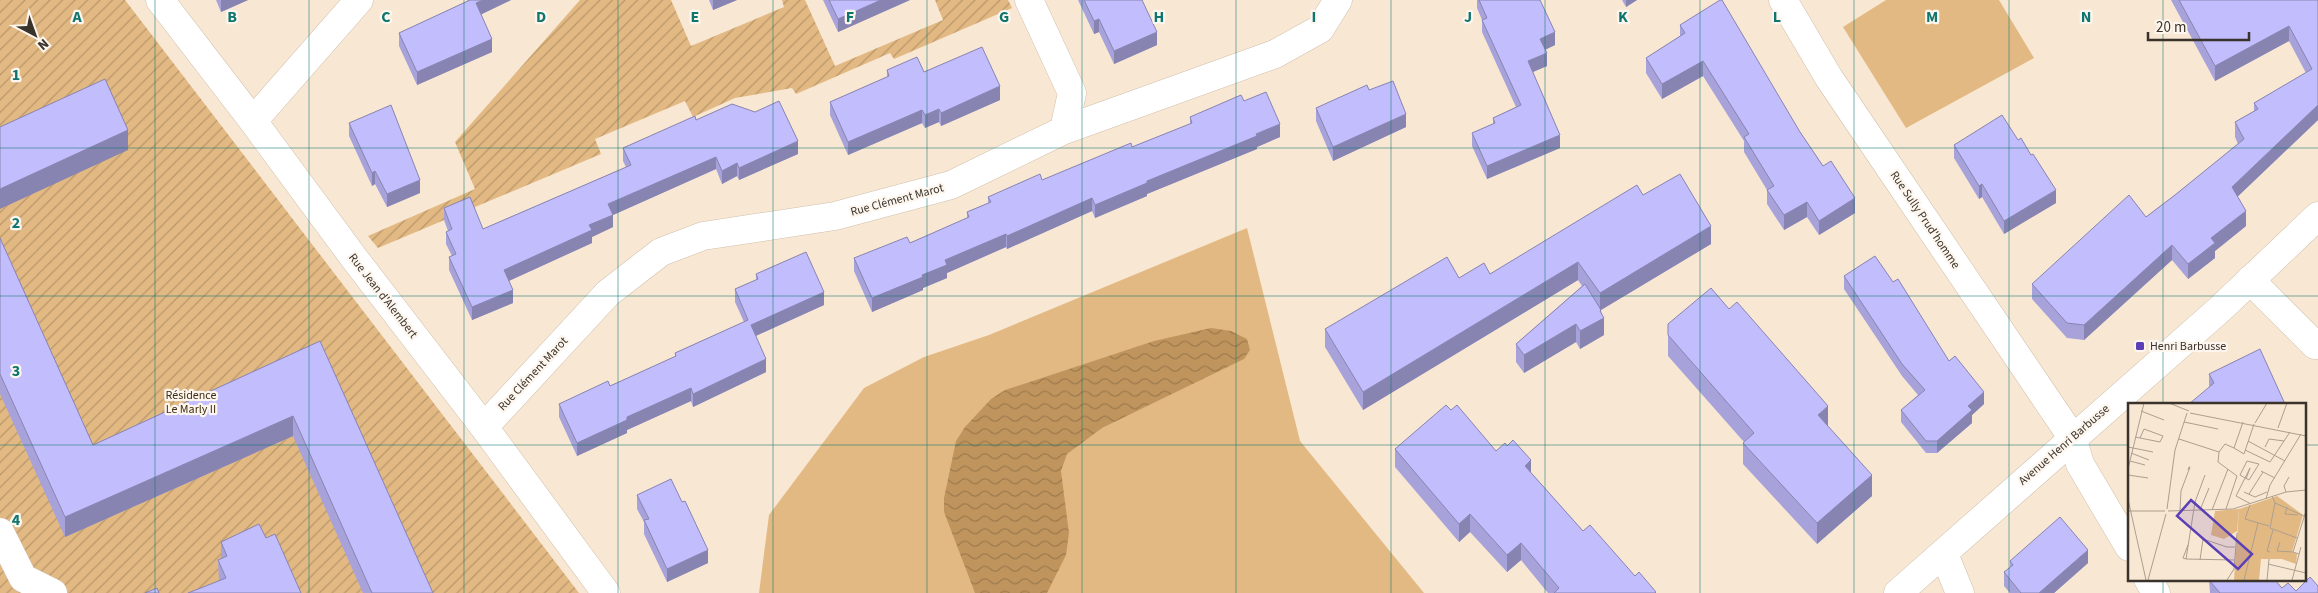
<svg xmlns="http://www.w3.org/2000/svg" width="2318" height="593" viewBox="0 0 2318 593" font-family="'Source Sans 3',sans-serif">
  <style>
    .grass { fill: #e3b983 }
    .garden { fill: url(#garden-furrows) }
    .water { fill: url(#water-waves) }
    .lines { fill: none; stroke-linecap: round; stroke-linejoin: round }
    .minor-casing { stroke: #d0c0ac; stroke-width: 29 }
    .tertiary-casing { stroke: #d0c0ac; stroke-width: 29 }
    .minor { stroke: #fff; stroke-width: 28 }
    .tertiary { stroke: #fff; stroke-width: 28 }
    .wall { fill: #a7a3da }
    .shaded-wall { fill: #8884b1 }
    .building { fill: #c2bdfd; stroke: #8884b1 }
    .grid { fill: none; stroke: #0f766e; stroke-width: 1; stroke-opacity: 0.55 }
    .poi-dot { fill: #5b3fb7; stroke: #fdf6ee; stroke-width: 2 }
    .labels { text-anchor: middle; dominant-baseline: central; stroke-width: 4.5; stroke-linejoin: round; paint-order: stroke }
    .street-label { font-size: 12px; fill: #3a332b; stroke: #fdf6ee }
    .poi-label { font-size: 12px; fill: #3a332b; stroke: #fdf6ee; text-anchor: start }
    .park-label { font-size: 12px; fill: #3f2d13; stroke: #fdf6ee }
    .inset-road { fill: none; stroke: #ac9f8f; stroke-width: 1 }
    .view { fill: #5b3fb7; fill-opacity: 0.15; stroke: #5b3fb7; stroke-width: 2.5 }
    .inset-edge { fill: none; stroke: #3a332b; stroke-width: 2.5 }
    .grid-label { font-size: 16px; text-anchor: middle; font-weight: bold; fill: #0f766e; stroke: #fdf6ee; stroke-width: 4.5; stroke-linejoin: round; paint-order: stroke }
  </style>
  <defs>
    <pattern id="garden-furrows" width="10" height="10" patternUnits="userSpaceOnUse" patternTransform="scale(1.25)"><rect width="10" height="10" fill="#e3b983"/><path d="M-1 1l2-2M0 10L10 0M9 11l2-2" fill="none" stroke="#b9976b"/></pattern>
    <pattern id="water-waves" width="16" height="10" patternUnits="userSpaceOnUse" patternTransform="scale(1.25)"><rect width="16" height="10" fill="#c0955d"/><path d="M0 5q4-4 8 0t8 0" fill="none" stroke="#9d7a4d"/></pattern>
  </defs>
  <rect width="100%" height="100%" fill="#f8e7d2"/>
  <path class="grass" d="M1886,0h113l35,58 -128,70 -63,-101z
    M1247,228l53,213 124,152h-665l10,-78 95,-127 60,-31 65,-22z"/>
  <path class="garden" d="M0,0h125l454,593h-579z
    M580,0h91l20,46 93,-39 -2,-7h23l30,66 108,-46 -8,-20h73l4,8 -118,51 -4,-6 -94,41 -4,-6 -57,10 -42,19 -8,-16 -90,38 6,15 -223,94 -10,-12 107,-47 -20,-47z"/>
  <path class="water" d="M1211,328l20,3 16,8 3,11 -6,9 -142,69 -35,26 -6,17 8,62 -3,22 -19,38h-72l-31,-81v-14l12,-57 9,-14 26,-28 14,-9 149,-49z"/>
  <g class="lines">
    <g class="minor-casing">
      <path id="minor" d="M160,0l93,121 101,137 130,169 122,166
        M1029,0l43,93 -8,37
        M1783,0l46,78 243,359 8,27 49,83
        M253,121l106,-121
        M2250,280l65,65 3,-3
        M484,427l124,-134 53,-41 42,-16 132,-20 116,-31 113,-55 211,-76 45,-25 18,-29
        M0,532l23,46 30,15
        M1944,554l16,39
        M2148,579l8,14"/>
    </g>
    <g class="tertiary-casing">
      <path id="tertiary" d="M1898,593l322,-284 98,-93"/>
    </g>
    <use href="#minor" class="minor"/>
    <use href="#tertiary" class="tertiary"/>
  </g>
  <path class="wall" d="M216,0h32l-27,12z
    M467,0h44l-30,14 11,38 -75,33 -18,-39v-13l69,-32z
    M709,0h28l-24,10z
    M823,0h87l-72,32z
    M1078,0h64l15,45 -43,19 -15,-32 -5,2z
    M1477,0h63l15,45 -10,5 2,16 -14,6 27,76 -73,31 -15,-33v-13l21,-9v-6l23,-11 -34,-75v-12l-5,-12z
    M1622,0h15l-11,7z
    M2171,0h147v120l-81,77 9,29 -31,25v7l-27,21 -16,-19 -88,80 -17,-2 -35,-39v-15l114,-67 29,-22 63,-51 -3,-7v-15l19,-11v-8l52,-30 -17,-32 -74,40z
    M1680,25l120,107 55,81 -36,22 -12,-18 -23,13 -17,-26v-14l-23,-38v-11l-41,-65 -41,23 -16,-26v-15l34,-22z
    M887,70l37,2 76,28 -59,26 -2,-4 -14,6 -3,-5 -74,32 -18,-40v-13l57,-25z
    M1244,101l36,36 -23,10v2l-110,45v2l-52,22 -3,-7 -85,38 -1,-2 -59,26v5l-24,10v2l-51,22 -18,-41v-13l56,-15 57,-24v-7l21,-9v-6l54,-17 90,-33 58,-23v-7z
    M1316,108l90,19 -73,34 -17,-40z
    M696,120l102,34 -59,26 -2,-4 -15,8 -6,-15 -103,46v12l-21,10v6l-83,38 4,22 -41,17 -23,-50v-13l3,-1 -6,-12v-12l2,-1 -4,-11v-12l39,21 143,-62 -3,-6v-13z
    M349,123l71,70 -33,14 -12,-23 -3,2 -23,-50z
    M1954,145l102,58 -52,31 -22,-37 -3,2 -25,-41z
    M1643,195l68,49 -110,66 3,25 -24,14 -4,-7 -52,31 -8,-11v-18l66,-58 -4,-6 -215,130 -38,-63v-18l134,-51 31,-4z
    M0,238l93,207 227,-104 113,252h-70l-70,-157 -228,101 -65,-143z
    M756,274l68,31 -68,31 10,36 -73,35 -2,-6 -64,29v3l-50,23 -18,-39v-13l51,-18 65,-29v-4l69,-31 -9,-20v-13l21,-9z
    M1844,276l49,6 56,79 35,43 -12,11v8l-35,30h-11l-25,-31v-12l17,-15 -16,-19 -58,-87z
    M1668,324l160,102 44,70 -55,48 -74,-80v-21l1,-1 -76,-86z
    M2209,374l76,30 -76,-17z
    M1451,410l45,41 11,-5 76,85 52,45 21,17h-108l-27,-33 -14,12 -37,-40 -11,10 -64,-75v-18z
    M637,495l45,7 26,61 -41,19 -23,-48v-12l-7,-13z
    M266,538l35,55 -82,-12 -1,-21 3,-1v-17z
    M2010,561l78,2 -34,30h-44l-6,-7v-14l6,-4z
    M2208,579h66l8,9 14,3 22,2h-108l-1,-13z"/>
  <path class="shaded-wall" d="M221,0h27l-27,12z
    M483,0h28l-35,17v-14z
    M713,0h24l-24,10z
    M881,0h29l-72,32v-13z
    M1626,0h11l-11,7z
    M1099,19v13l-5,2v-13z
    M2289,26v15l-74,40v-15z
    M1157,32v13l-43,19v-13z
    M1555,32v13l-15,7v-13z
    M492,39v13l-75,33v-13z
    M1547,53v13l-19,8v-13z
    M1703,61v15l-41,23v-15z
    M1000,86v14l-59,26v-13z
    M2318,105v15l-86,82v-15z
    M939,109v13l-14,6v-13z
    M922,110v13l-74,32v-13z
    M1406,114v13l-73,34v-14z
    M1280,124v13l-23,10v2l-110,45v2l-52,22v-13l52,-24z
    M128,130v20l-128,59v-20z
    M1560,135v13l-73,31v-13z
    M798,141v13l-59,26v-12z
    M716,157v12l-103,46v12l-21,10v6l-88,40v-13l104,-66z
    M737,163v13l-15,8v-13z
    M375,171v13l-3,2v-13z
    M420,180v13l-33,14v-13z
    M1982,184v13l-3,2v-13z
    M2056,190v13l-52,31v-13z
    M1092,198v13l-85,38v-13z
    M1855,198v15l-36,22v-14z
    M1807,202v15l-23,13v-15z
    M2246,211v15l-31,25v7l-27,21v-15l23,-26z
    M1711,226v18l-110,66v9l3,-1v17l-24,14v-18l20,-21v-17z
    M1006,234v13l-59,26v5l-24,10v2l-51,22v-14l73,-38z
    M2172,245v15l-88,80v-15z
    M1578,262v18l-215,130v-18z
    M513,290v13l-41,17v-13z
    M824,292v13l-73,33v-13z
    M1576,324v18l-52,31v-18z
    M766,359v13l-73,35v-13z
    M691,388v13l-64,29v-13z
    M1984,392v12l-12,11v8l-35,30v-12l31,-35z
    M1828,406v21l-10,-12z
    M293,416v20l-228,101v-20z
    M627,420v13l-50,23v-13z
    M1531,460v18l-6,-12z
    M1872,475v21l-55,48v-21z
    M1470,514v18l-11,10v-18z
    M1521,543v17l-14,12v-17z
    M708,550v13l-41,19v-13z
    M2088,550v13l-34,30h-15z"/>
  <path class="building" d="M470,0h13l-7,3 16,36 -75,33 -18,-39z
    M829,0h52l-43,19z
    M1084,0h58l15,32 -43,19 -15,-32 -5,2z
    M1479,0h61l15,32 -15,7 7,14 -19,8 32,74 -73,31 -15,-33 23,-10 -2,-5 28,-13 -39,-85 5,-2z
    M1720,0h2l78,132 23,34 8,-5 24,37 -36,23 -12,-19 -23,13 -17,-25 7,-4 -30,-49 5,-3 -46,-73 -41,23 -16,-26 39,-25 -5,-8z
    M2179,0h139v105l-86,82 14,24 -35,27 4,5 -27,21 -16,-19 -88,80 -17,-2 -35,-39 97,-89 17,22 29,-22 69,-56 -9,-17 23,-13 -4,-6 58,-34 -23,-43 -74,40z
    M982,47l18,39 -59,27 -2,-4 -14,6 -3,-5 -74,32 -18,-40 59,-26 -2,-6 30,-13 7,15z
    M105,79l23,51 -128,59v-62z
    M1393,81l13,33 -73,33 -17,-39 51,-23 2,5z
    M1266,92l14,32 -24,10 1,2 -110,45v2l-52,22 -3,-7 -85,38 -1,-2 -61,26 2,5 -25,10 1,2 -51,21 -18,-40 53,-21 3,6 59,-26 -2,-5 24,-10 -3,-5 52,-23 2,6 89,-37 1,4 60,-24 -2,-6 51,-22 3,6z
    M779,101l19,40 -59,27 -2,-5 -15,8 -6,-14 -108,47 5,11 -24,10 3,5 -88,40 9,20 -41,17 -23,-50 7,-3 -10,-22 6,-3 -8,-21 26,-11 13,32 148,-64 -8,-17 72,-32 1,4 36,-16 23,8z
    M391,105l29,75 -33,14 -12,-23 -3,2 -23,-50z
    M2002,115l16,25 3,-2 10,17 2,-1 23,36 -52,31 -22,-37 -3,2 -25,-41z
    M1680,174l31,52 -111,67 -22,-31 -215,130 -38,-63 122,-72 12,21 25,-15 6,11 147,-89 6,10z
    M0,238l93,207 227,-104 113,252h-61l-79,-177 -228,101 -65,-143z
    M806,252l18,40 -73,33 15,34 -73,35 -2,-6 -64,29v3l-50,23 -18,-39 49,-23 2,5 66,-30 -1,-3 73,-33 -13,-31 23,-10 -2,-5z
    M1875,256l18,26 5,-3 51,82 6,-5 29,36 -16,14 4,4 -35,31h-11l-25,-31 24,-20 -23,-26 -58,-88z
    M1585,284l16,26 -1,1 4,7 -24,13 -4,-7 -52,31 -8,-11z
    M1711,288l18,21 8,-7 91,104 -10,9 54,60 -55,48 -74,-80 11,-10 -86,-98v-11z
    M2260,349l25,55h-96l25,-21 -5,-9z
    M1446,405l5,5 6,-5 39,46 9,-8 2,3 6,-6 18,20 -6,6 58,65 7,-6 45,51 4,-4 17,20 -1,1h-101l5,-5 -38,-45 -14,12 -37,-41 -11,10 -64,-75z
    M671,479l11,23 3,-1 23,49 -41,19 -23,-49 5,-1 -12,-24z
    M2060,517l28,33 -49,43h-18l-17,-21 9,-7 -3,-4z
    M259,524l7,14 9,-4 26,59h-113l38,-15 -8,-18 9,-4 -6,-14z
    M2310,577l8,9v7h-98l-11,-13 1,-1h64l8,9 6,-5 8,8z
    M157,588l2,5h-14z"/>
  <path class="grid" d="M155,0v593M309,0v593M464,0v593M618,0v593M773,0v593M927,0v593M1082,0v593M1236,0v593M1391,0v593M1545,0v593M1700,0v593M1854,0v593M2009,0v593M2163,0v404M0,148h2318M0,296h2318M0,445h2129M2304,445h14M2163,579v14"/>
  <rect class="poi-dot" x="2135" y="341" width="10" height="10" rx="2.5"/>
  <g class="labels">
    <g class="street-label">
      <text transform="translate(897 200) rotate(-15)">Rue Clément Marot</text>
      <text transform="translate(1925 220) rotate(56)">Rue Sully Prud'homme</text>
      <text transform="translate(383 296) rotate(52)">Rue Jean d'Alembert</text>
      <text transform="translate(533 374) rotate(-47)">Rue Clément Marot</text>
      <text transform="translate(2064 445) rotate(-41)">Avenue Henri Barbusse</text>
    </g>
    <g class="poi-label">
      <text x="2150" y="346">Henri Barbusse</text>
    </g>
    <g class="park-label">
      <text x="191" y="395">Résidence<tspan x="191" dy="14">Le Marly II</tspan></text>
    </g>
  </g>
  <g transform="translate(2128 403)">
    <rect width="178" height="178" fill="#f8e7d2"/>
    <path d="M111,106l-2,22 -13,8 -13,-4 4,-24z" fill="#e3b983"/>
    <path d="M149,93l26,19 -11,37 5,2 -1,10 -14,-5h-21l-2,21h-25l5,-71z" fill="#e3b983"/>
    <path class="inset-road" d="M41,0l20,8M13,8l23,9M62,10l116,23M56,19l34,7M127,20l12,-20M150,25l9,-25M7,34l25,5 3,-6 -19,-7 -4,9M51,36l40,13 6,-8 9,4 9,-26M120,38l37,20M0,44l25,5M137,44l4,-8 15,2M106,45l10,6 10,-30M117,47l25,12 20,-30M91,49l-1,10 19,14 -11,33M3,50l18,7M2,58l15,4M119,58l12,3 -10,16 -9,-5zM0,66l16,-66M133,68l14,7M0,72l20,3M118,76l4,-11 -14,28 15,8M116,89l11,5 12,-5M158,89l-2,-6 5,-9M121,91l14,-22M144,93l3,7 29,13M0,96l18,81M138,96l4,-14 31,-51M147,100l-5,25 27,10M122,102l-5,14 24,7M159,104l-2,7 13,1M39,106l8,-59 12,-37M52,107l1,-19 9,-24h-1l-1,3M72,107l9,-22M84,107l16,-41M0,108h37M40,108l65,-2 53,-17 20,-2M152,139l-3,9 16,1M60,142l-5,13 3,1 9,-57 10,-27M142,149l-3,-1 6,-21M171,151l-6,-2 13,-41M58,156l48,1M72,157l3,-21 24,8h8M140,161l38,9M20,177l18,-66M99,177l7,-11 3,-36M116,177l14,-57M139,177l2,-21M164,177l9,-33"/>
    <path class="view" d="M63,97l61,54 -14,15 -61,-53z"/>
    <rect width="178" height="178" class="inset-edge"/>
  </g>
  <g class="grid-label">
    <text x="77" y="22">A</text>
    <text x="232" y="22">B</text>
    <text x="386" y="22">C</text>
    <text x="541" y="22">D</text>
    <text x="695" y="22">E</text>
    <text x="850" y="22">F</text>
    <text x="1004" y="22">G</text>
    <text x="1159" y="22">H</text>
    <text x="1314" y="22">I</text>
    <text x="1468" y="22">J</text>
    <text x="1623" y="22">K</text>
    <text x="1777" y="22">L</text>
    <text x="1932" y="22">M</text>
    <text x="2086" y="22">N</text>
    <text x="16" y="80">1</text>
    <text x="16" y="228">2</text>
    <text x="16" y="376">3</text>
    <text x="16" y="525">4</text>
  </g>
  <g transform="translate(35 35) rotate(139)" stroke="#fdf6ee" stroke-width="4" paint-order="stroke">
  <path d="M0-4L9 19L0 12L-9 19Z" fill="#3a332b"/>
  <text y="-8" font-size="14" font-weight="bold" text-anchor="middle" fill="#3a332b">N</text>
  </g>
  <path d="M2148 32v8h101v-8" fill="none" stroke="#3a332b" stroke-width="2.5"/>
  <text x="2156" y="32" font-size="15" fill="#3a332b" stroke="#fdf6ee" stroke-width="4" paint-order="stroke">20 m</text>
</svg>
